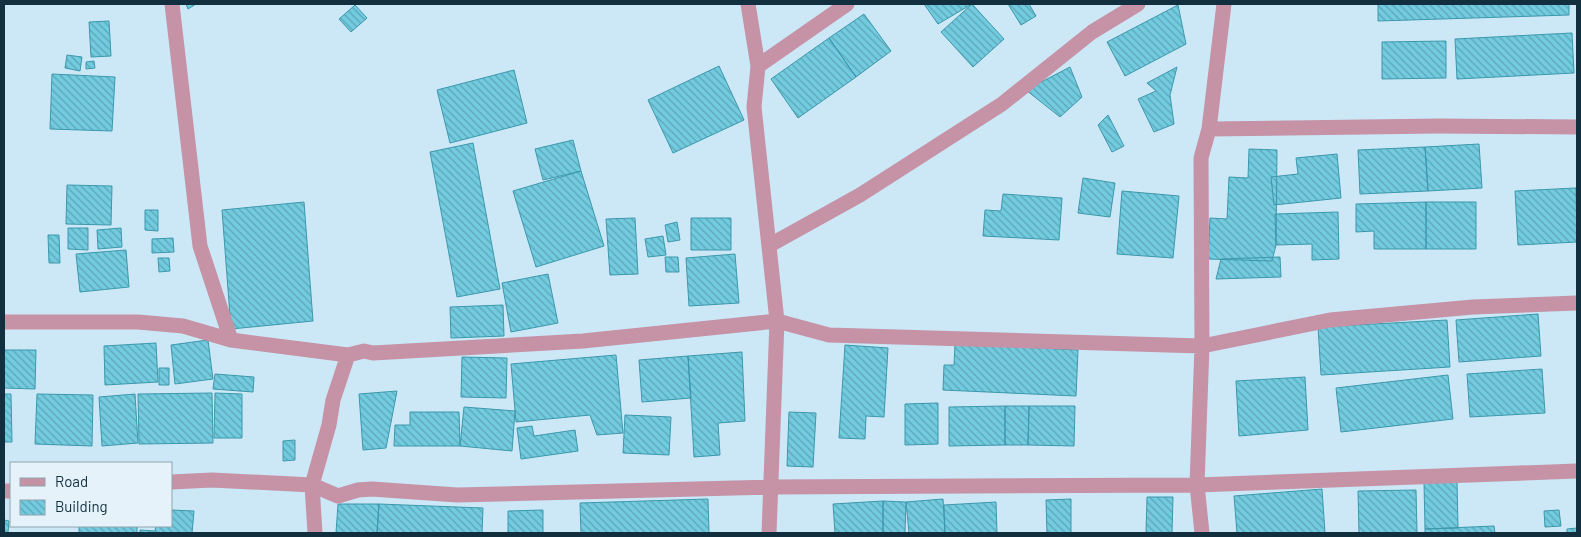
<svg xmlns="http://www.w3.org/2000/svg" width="1581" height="537" viewBox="0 0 1581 537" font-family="Barlow,sans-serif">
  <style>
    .building { fill: url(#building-back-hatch); stroke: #3c98ab }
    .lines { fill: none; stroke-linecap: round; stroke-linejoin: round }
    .minor { stroke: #c592a6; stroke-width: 15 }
  </style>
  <defs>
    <pattern id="building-back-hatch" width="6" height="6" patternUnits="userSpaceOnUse" patternTransform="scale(1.25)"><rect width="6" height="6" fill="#72cbdf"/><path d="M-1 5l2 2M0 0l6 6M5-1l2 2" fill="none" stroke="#5ca5b6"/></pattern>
  </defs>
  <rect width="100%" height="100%" fill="#cce8f7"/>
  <path class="building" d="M186,4h10l-8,5z
    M924,4h48l-34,20z
    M972,4l32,35 -31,28 -32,-35z
    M1008,4h21l7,12 -15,9z
    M1378,4h191v11l-191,6z
    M355,5l12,13 -16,14 -12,-13z
    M1178,5l8,39 -61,32 -18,-34z
    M864,14l27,37 -35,26 -27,-39z
    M109,21l2,35 -20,1 -2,-35z
    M1572,33l2,40 -117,6 -2,-40z
    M829,38l27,39 -58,41 -27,-39z
    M1446,41v37l-64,1v-37z
    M67,55l15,2 -2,14 -15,-3z
    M94,61l1,7 -9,1v-7z
    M719,66l25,54 -71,33 -25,-53z
    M1070,67l12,30 -22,20 -34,-27z
    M1177,67l-7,28 4,29 -20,8 -16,-33 18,-8 -9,-8z
    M514,70l13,53 -77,20 -13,-53z
    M52,74l63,3 -3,54 -62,-2z
    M1108,115l16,31 -12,6 -14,-27z
    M573,140l8,31 -38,9 -8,-31z
    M473,143l27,146 -43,8 -27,-145z
    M1479,144l3,44 -54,3 -3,-44z
    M1425,147l3,44 -68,3 -2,-44z
    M1249,149l28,1 -1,95 -4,16 -64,-2 2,-41 17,1 2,-42 19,1z
    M1337,154l4,44 -67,7 -3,-28 27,-3 -2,-16z
    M581,171l23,75 -68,21 -23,-76z
    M1083,178l32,5 -5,34 -32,-4z
    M67,185l45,1 -1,39 -45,-1z
    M1576,188l1,54 -59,3 -3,-54z
    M1122,191l57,5 -6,62 -56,-4z
    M1003,194l59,4 -3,42 -76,-4 2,-26 16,1z
    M304,202l9,119 -82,8 -9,-119z
    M1426,202v47h-52v-18l-18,1v-28z
    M1426,202h50v47h-50z
    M145,210h13v21l-13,-1z
    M1338,212l1,47 -27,1v-16l-36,1 -1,-31z
    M635,218l3,56 -28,1 -4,-56z
    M691,218h40v32h-40z
    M677,222l3,18 -12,2 -3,-17z
    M68,228h20v22l-20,-1z
    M121,228l1,19 -24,2 -1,-19z
    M48,235h11l1,28h-11z
    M663,236l3,19 -18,2 -3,-18z
    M173,238l1,14 -22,1v-14z
    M126,250l3,37 -49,5 -4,-38z
    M735,254l4,49 -50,3 -3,-48z
    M665,257h13l1,15h-13z
    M1280,257l1,20 -65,2 5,-20z
    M158,258h11l1,13 -11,1z
    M548,274l10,49 -47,9 -9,-49z
    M503,305l1,31 -53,2 -1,-31z
    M1538,314l3,42 -82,6 -3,-42z
    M1447,320l3,47 -129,8 -3,-48z
    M208,340l5,39 -38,5 -4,-39z
    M156,343l2,39 -53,3 -1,-39z
    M955,344l123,6 -2,46 -133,-6 1,-25h10z
    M845,345l43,3 -4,69 -18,-1 -1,23 -26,-1z
    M4,350h32l-1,39 -31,-1z
    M742,352l3,69 -27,2 2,32 -26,2 -6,-101z
    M616,355l7,78 -26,2 -7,-20 -74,7 -5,-58z
    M688,356l3,42 -49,4 -3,-42z
    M462,357l45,1 -1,40 -45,-1z
    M159,368h10v17h-10z
    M1542,369l3,44 -75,4 -3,-43z
    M215,374l39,3 -1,15 -40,-3z
    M1448,375l5,44 -112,13 -5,-44z
    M1305,377l3,53 -69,6 -3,-55z
    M397,391l-11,57 -23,2 -4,-56z
    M212,393l1,50 -74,1 -1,-50z
    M215,393l27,1v44h-28z
    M4,394h7l1,48h-8z
    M37,394l56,1 -1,51 -57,-2z
    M135,394l3,49 -36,3 -3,-49z
    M938,403v41l-33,1v-41z
    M1005,406h24l-1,39h-23z
    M1005,406v39l-56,1v-39z
    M1029,406h46l-1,40 -46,-1z
    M464,407l51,4 -3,40 -52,-5z
    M410,412h49l1,34h-66l1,-21h15z
    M789,412l27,1 -3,54 -26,-1z
    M625,415l46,2 -2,38 -46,-2z
    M532,426l2,10 41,-6 3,21 -57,8 -4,-31z
    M295,440v20l-12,1v-20z
    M1457,481l1,47 -33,1 -1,-47z
    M1322,489l3,44h-88l-3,-37z
    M1416,490l1,43h-58l-1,-42z
    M1147,497h26l-1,36h-26z
    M708,499l1,34h-128l-1,-30z
    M943,499l2,34h-36l-3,-31z
    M1071,499v34h-24l-1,-33z
    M883,501v32h-48l-2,-29z
    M883,501l23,1 -1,31h-22z
    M996,502l1,31h-52l-1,-28z
    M338,504h41l-2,29h-41z
    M379,504l104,4 -1,25h-105z
    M171,510l23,1 -2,22h-52v-3l15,1 1,-5h15z
    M543,510v23h-35v-22z
    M1559,510l2,16 -16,1 -1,-16z
    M4,520l5,1 -1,12h-4z
    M79,526h58v7h-58z
    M1494,526l1,7h-70v-4z
    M1577,528v5h-10v-4z"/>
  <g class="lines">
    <path class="minor" d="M172,4l28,242 31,94
      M748,4l10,62 -4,41 23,214 -8,212
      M758,66l89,-62
      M1209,129l230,-3 138,1
      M770,245l90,-50 142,-91 90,-72 46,-28
      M4,322h134l45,4 48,14 117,15 16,-4 9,2 210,-12 194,-20 52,14 373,11 128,-26 143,-13 104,-4
      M171,482l41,-2 100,5 26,11 20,-6 14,-1 85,6 313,-8 427,-2 380,-14
      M4,491h7
      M315,533l-3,-48 17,-60 4,-25 15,-45
      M1202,533l-5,-48 5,-139 -1,-188 8,-29 15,-125"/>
  </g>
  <rect width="1581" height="537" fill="none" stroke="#122f3f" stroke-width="10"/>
  <rect x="10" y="462" width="162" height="65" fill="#e5f2fa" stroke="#91a4af"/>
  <rect x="20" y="478" width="25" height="8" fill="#c592a6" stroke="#91a4af"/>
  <text x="55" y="487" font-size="15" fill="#122f3f">Road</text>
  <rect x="20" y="500" width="25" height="15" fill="url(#building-back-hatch)" stroke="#91a4af"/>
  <text x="55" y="512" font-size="15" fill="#122f3f">Building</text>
</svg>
